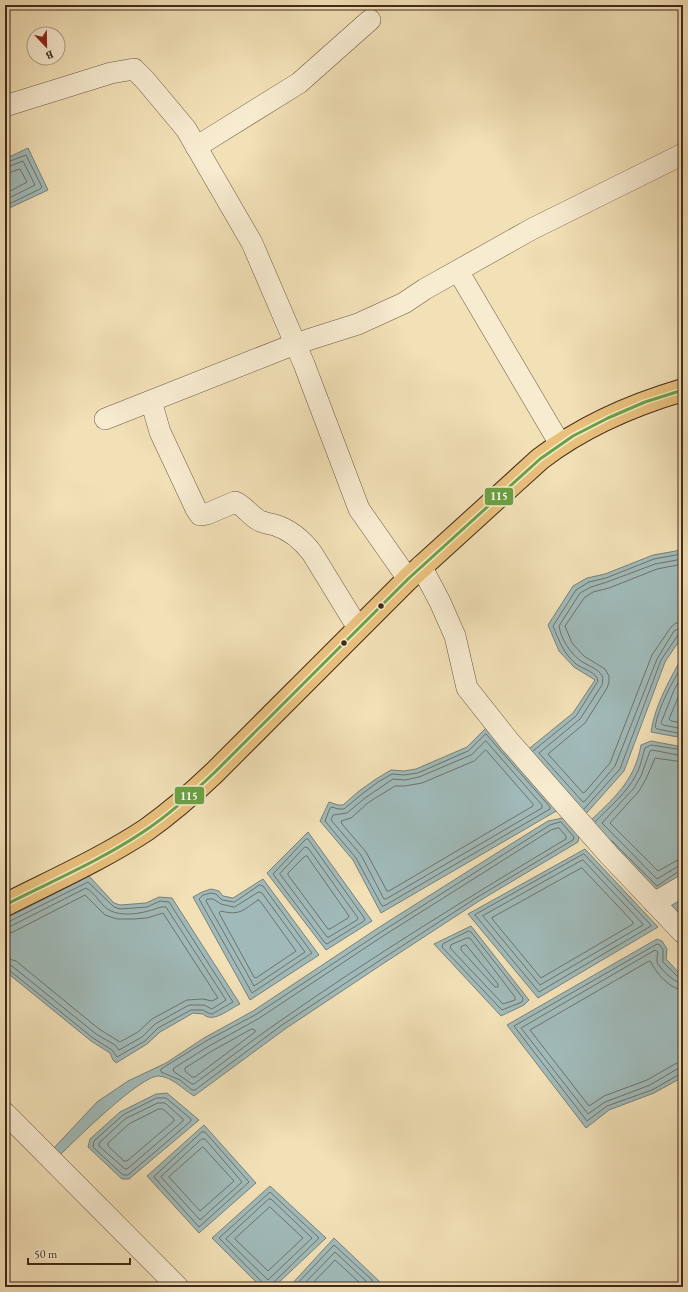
<svg xmlns="http://www.w3.org/2000/svg" width="688" height="1292" viewBox="0 0 688 1292" font-family="'EB Garamond',serif">
  <style>
    .water { fill: #a0bab9; stroke: #7a8079 }
    .lines { fill: none; stroke-linecap: round; stroke-linejoin: round }
    .shore { stroke: #70726a; stroke-width: 1 }
    .minor-casing { stroke: #6d5841; stroke-width: 22 }
    .major-casing { stroke: #412a1a; stroke-width: 24 }
    .minor { stroke: #f7ebd0; stroke-width: 21 }
    .major { stroke: #e9c07c; stroke-width: 22 }
    .bus-1-casing { stroke: #f7ebd0; stroke-width: 6 }
    .bus-1 { stroke: #6ba243; stroke-width: 3 }
    .bus-dot { fill: #412a1a; stroke: #f7ebd0; stroke-width: 1.5 }
    .line-badge { stroke: #f7ebd0; stroke-width: 1.5 }
    .badge-label { font-size: 11px; text-anchor: middle; font-weight: bold; fill: #fff }
  </style>
  <rect width="100%" height="100%" fill="#f2e0b7"/>
  <filter id="stains"><feTurbulence type="fractalNoise" baseFrequency=".005" numOctaves="4"/><feColorMatrix values="0 0 0 0 .2 0 0 0 0 .09 0 0 0 0 .02 0 0 0 .5 -.17"/></filter>
  <radialGradient id="worn" r=".72"><stop offset=".6" stop-color="#630" stop-opacity="0"/><stop offset="1" stop-color="#630" stop-opacity=".3"/></radialGradient>
  <path class="water" d="M28,148l20,42 -43,20v-51z
    M683,546v89l-18,27 -41,109 -40,45 -59,-64 48,-39 22,-33 -21,-13 -15,-16 -11,-26 25,-39 14,-8 18,-4 48,-19 23,-4z
    M683,655v83l-32,-6c4,-28 19,-52 32,-77z
    M487,727l71,83 -177,103 -28,-53 -33,-39 9,-19 9,3h5l16,-14 17,-12 15,-9 13,1 12,-2 51,-22z
    M651,741l32,6v127l-26,17 -69,-68c25,-24 47,-42 53,-78z
    M563,818l16,18 -1,6 -99,59 -95,62 -99,66 -91,67c-11,-7 -22,-19 -35,-20 -17,-2 -86,66 -100,80l-6,-7 44,-47 31,-21 38,-18 38,-25 49,-27 125,-83 141,-89 29,-18z
    M308,832l64,89 -46,29 -59,-77z
    M585,849l73,78 -120,71 -70,-84z
    M89,876l25,27 6,2 26,-2 13,-6 13,1 68,106c-11,5 -27,20 -37,10l-10,-1 -12,7 -21,12 -13,12 -31,19 -3,-3 -3,-7 -19,-12 -86,-70v-52z
    M263,879l56,76 -69,45 -57,-103 9,-5 9,-3 8,2 4,5 10,2z
    M683,888v32l-14,-15z
    M471,926l58,74 -5,5 -23,11 -67,-72z
    M657,939l5,2 5,8 -1,10 17,18v100l-29,16 -45,17 -23,18 -79,-103z
    M167,1093l32,27 -70,59h-7l-34,-32 2,-8 30,-27 36,-18z
    M204,1125l52,58 -57,50 -52,-57z
    M270,1186l56,52 -52,49h-13l-49,-49z
    M334,1238l46,44 -6,5h-85z"/>
  <g class="lines">
    <path class="shore" d="M5,163l21,-8 16,32 -2,2 -35,17
      M5,168l18,-7 12,24 -30,15
      M5,174l15,-5 7,13 -22,12
      M683,557l-6,3 -22,4 -48,18 -16,5 -11,6 -21,33c2,13 11,27 22,35 7,5 19,8 22,17l-1,7 -22,34 -41,34 44,49 2,-1 30,-35 42,-107 17,-28 4,-2 5,-1
      M683,564l-26,5 -48,19 -16,4 -9,6 -19,28 7,17 12,13 21,13 4,7v6l-2,6 -22,35 -37,31 35,39 2,-1 25,-29 42,-108 19,-28 5,-4 7,-1
      M683,664c-11,19 -24,41 -28,63l2,2 26,5
      M683,674l-9,16 -13,33 2,2 20,4
      M683,686l-14,33 2,2 12,2
      M486,734l64,73v2l-166,97h-2l-26,-48 -31,-37 5,-13 2,-1 6,2h6l18,-15 16,-12 14,-8 12,1 14,-2 50,-22z
      M486,741l56,64v3l-156,91h-2l-23,-44 -30,-35 2,-5 14,-2 18,-15 28,-19 12,1 14,-3 52,-22z
      M486,750l47,54v2l-144,85h-2l-21,-39 -24,-28 -1,-3 10,-3 18,-16 26,-16h10l17,-3 52,-22z
      M533,751l43,-35 22,-35c-1,-9 -15,-12 -22,-17 -12,-10 -17,-23 -23,-38l23,-36 13,-8 17,-4 48,-19 22,-4 7,-4
      M683,756l-31,-6 -2,1 -9,25 -7,12 -32,35 55,56 20,-12 6,-1
      M683,762l-28,-4 -9,21 -7,12 -29,32 48,48 18,-10 7,-2
      M584,809l36,-40 41,-109 17,-25 5,-2
      M561,822l13,15 -1,3 -97,58 -94,61 -100,66 -87,65h-3l-12,-10 -19,-8v-3l45,-28 49,-26 126,-83 169,-107z
      M595,822c14,-15 32,-29 41,-47 5,-9 6,-18 9,-27l6,-3 32,5
      M559,828l7,8v3c-97,58 -193,117 -286,182 -29,20 -57,42 -86,63h-2l-19,-13 1,-3 35,-22 49,-27 125,-83 168,-106z
      M308,839l57,80 -1,2 -37,23 -2,-1 -52,-69 32,-34z
      M612,841l45,45 22,-15h4
      M305,847l3,1 50,70 -1,2 -28,17h-2l-47,-63z
      M584,854l66,70 1,2 -112,66 -64,-77z
      M307,856l42,60 -1,2 -18,11h-2l-40,-54v-2l16,-16z
      M583,860l59,63 1,2 -103,60 -57,-69z
      M582,868l51,54v2l-92,54 -48,-58 -1,-2z
      M260,885l3,1 49,67 -60,40 -53,-94 4,-4 8,-2 5,1 6,6 12,2z
      M259,892l3,1 43,59 -51,34 -48,-85 1,-2h6l8,5 13,3z
      M258,900l2,1 36,50 -40,27 -2,-1 -35,-64 2,-2c19,5 22,-1 37,-11z
      M5,922h3l80,-40 26,25 6,2 14,-1 13,-1 13,-6 9,1 64,100 -21,12 -4,-1 -5,-3h-12l-33,18 -13,13 -28,16 -5,-7 -19,-12 -84,-68 -4,-1
      M5,928l6,-2 75,-38c10,5 15,19 25,23 10,5 27,3 37,0 7,-1 11,-5 18,-4l60,93 -14,9 -8,-4h-15l-34,19 -13,13 -23,13 -4,-5 -19,-11 -84,-68 -7,-2
      M469,931l2,1 52,66 -1,4 -20,8 -60,-63 1,-3z
      M5,934l8,-2 72,-37 20,20 12,4h17l13,-1 16,-5 55,85 -6,3 -9,-2 -16,1 -35,19 -14,13 -18,10 -21,-13 -83,-68 -11,-3
      M467,938h3l45,59v3l-12,4 -53,-56 1,-3z
      M466,945l32,39v3h-3l-34,-37v-3z
      M683,979l-4,-1 -16,-16v-12l-3,-5 -3,-1 -143,82 73,95 20,-15 45,-16 28,-16h3
      M683,984c-7,0 -24,-16 -26,-22 0,-4 0,-7 1,-10l-3,-2 -134,78 67,86 17,-12 45,-17 27,-16 6,-1
      M683,990c-12,0 -28,-18 -32,-28l-2,-1 -119,69 59,76 15,-10 43,-16 28,-16 8,-2
      M252,1029l3,1v2l-60,45h-3l-7,-6v-3l27,-17z
      M157,1098h9l25,21v2l-63,54h-5l-30,-28 1,-6 29,-26z
      M158,1103h7l18,16v2l-56,48h-2l-26,-23v-3l26,-24z
      M159,1109h4l11,10v2l-47,40h-3l-16,-15v-3l21,-19z
      M202,1132h3l44,50 -50,45 -45,-50z
      M202,1139h3l37,43 -42,38 -39,-43z
      M203,1147l31,34 -34,30 -31,-34z
      M269,1199h2l41,39 -44,42 -42,-41z
      M270,1207l33,31 -35,33 -33,-32z
      M264,1287l-1,-4 -44,-45 51,-46 49,46 -46,45 -1,4
      M294,1287l40,-42 38,35 -1,7
      M301,1287l34,-35 31,29v6
      M309,1287l26,-27 25,23v4"/>
    <g class="minor-casing">
      <path id="minor" d="M5,106l106,-33 23,-4 11,11 41,49 66,114 52,121 55,145 49,70
        M196,147l103,-64 71,-63
        M458,271l102,173
        M151,401l9,31 36,77 4,6 7,-1 28,-12c10,4 15,14 25,19 5,2 10,3 15,4 15,5 28,16 37,28l46,75
        M105,419l190,-75 63,-20 46,-21 21,-14 107,-60 151,-75
        M421,566l19,36 15,34 12,52 42,53 100,114 74,78
        M654,903l29,-17
        M5,1113l173,174"/>
    </g>
    <g class="major-casing">
      <path id="major" d="M5,905c47,-24 97,-46 141,-75 24,-17 47,-37 68,-57l194,-194 132,-120c43,-33 92,-54 143,-69"/>
    </g>
    <use href="#minor" class="minor"/>
    <use href="#major" class="major"/>
    <g class="bus-1-casing">
      <path id="bus-1" d="M5,905c47,-24 97,-45 141,-75 24,-16 47,-37 68,-57l194,-194 132,-120 33,-23 35,-18 37,-16 38,-12"/>
    </g>
    <use href="#bus-1" class="bus-1"/>
  </g>
  <g class="bus-dot">
    <circle cx="381" cy="606" r="3.5"/>
    <circle cx="344" cy="643" r="3.5"/>
  </g>
  <g class="line-badge">
    <rect x="484" y="487" width="30" height="19" rx="4" fill="#6ba243"/>
    <rect x="174" y="786" width="31" height="19" rx="4" fill="#6ba243"/>
  </g>
  <g class="badge-label">
    <text x="499" y="500">115</text>
    <text x="189" y="800">115</text>
  </g>
  <rect width="688" height="1292" fill="none" stroke="#f2e0b7" stroke-width="20"/>
  <rect x="6" y="6" width="676" height="1280" fill="none" stroke="#412a1a" stroke-width="2"/>
  <rect x="10" y="10" width="668" height="1272" fill="none" stroke="#412a1a"/>
  <g transform="translate(46 46) rotate(158)"><circle r="19" fill="#f7ebd0" stroke="#ae9e87"/>
  <path d="M0-3L7 15L0 10L-7 15Z" fill="#8f2418"/>
  <text y="-6" font-size="11" font-weight="bold" text-anchor="middle" fill="#412a1a">B</text>
  </g>
  <path d="M28 1258v6h102v-6" fill="none" stroke="#412a1a" stroke-width="2"/>
  <text x="34" y="1258" font-size="12" fill="#412a1a" stroke="#f7ebd0" stroke-width="3" paint-order="stroke">50 m</text>
  <rect width="100%" height="100%" filter="url(#stains)"/>
  <rect width="100%" height="100%" fill="url(#worn)"/>
</svg>
